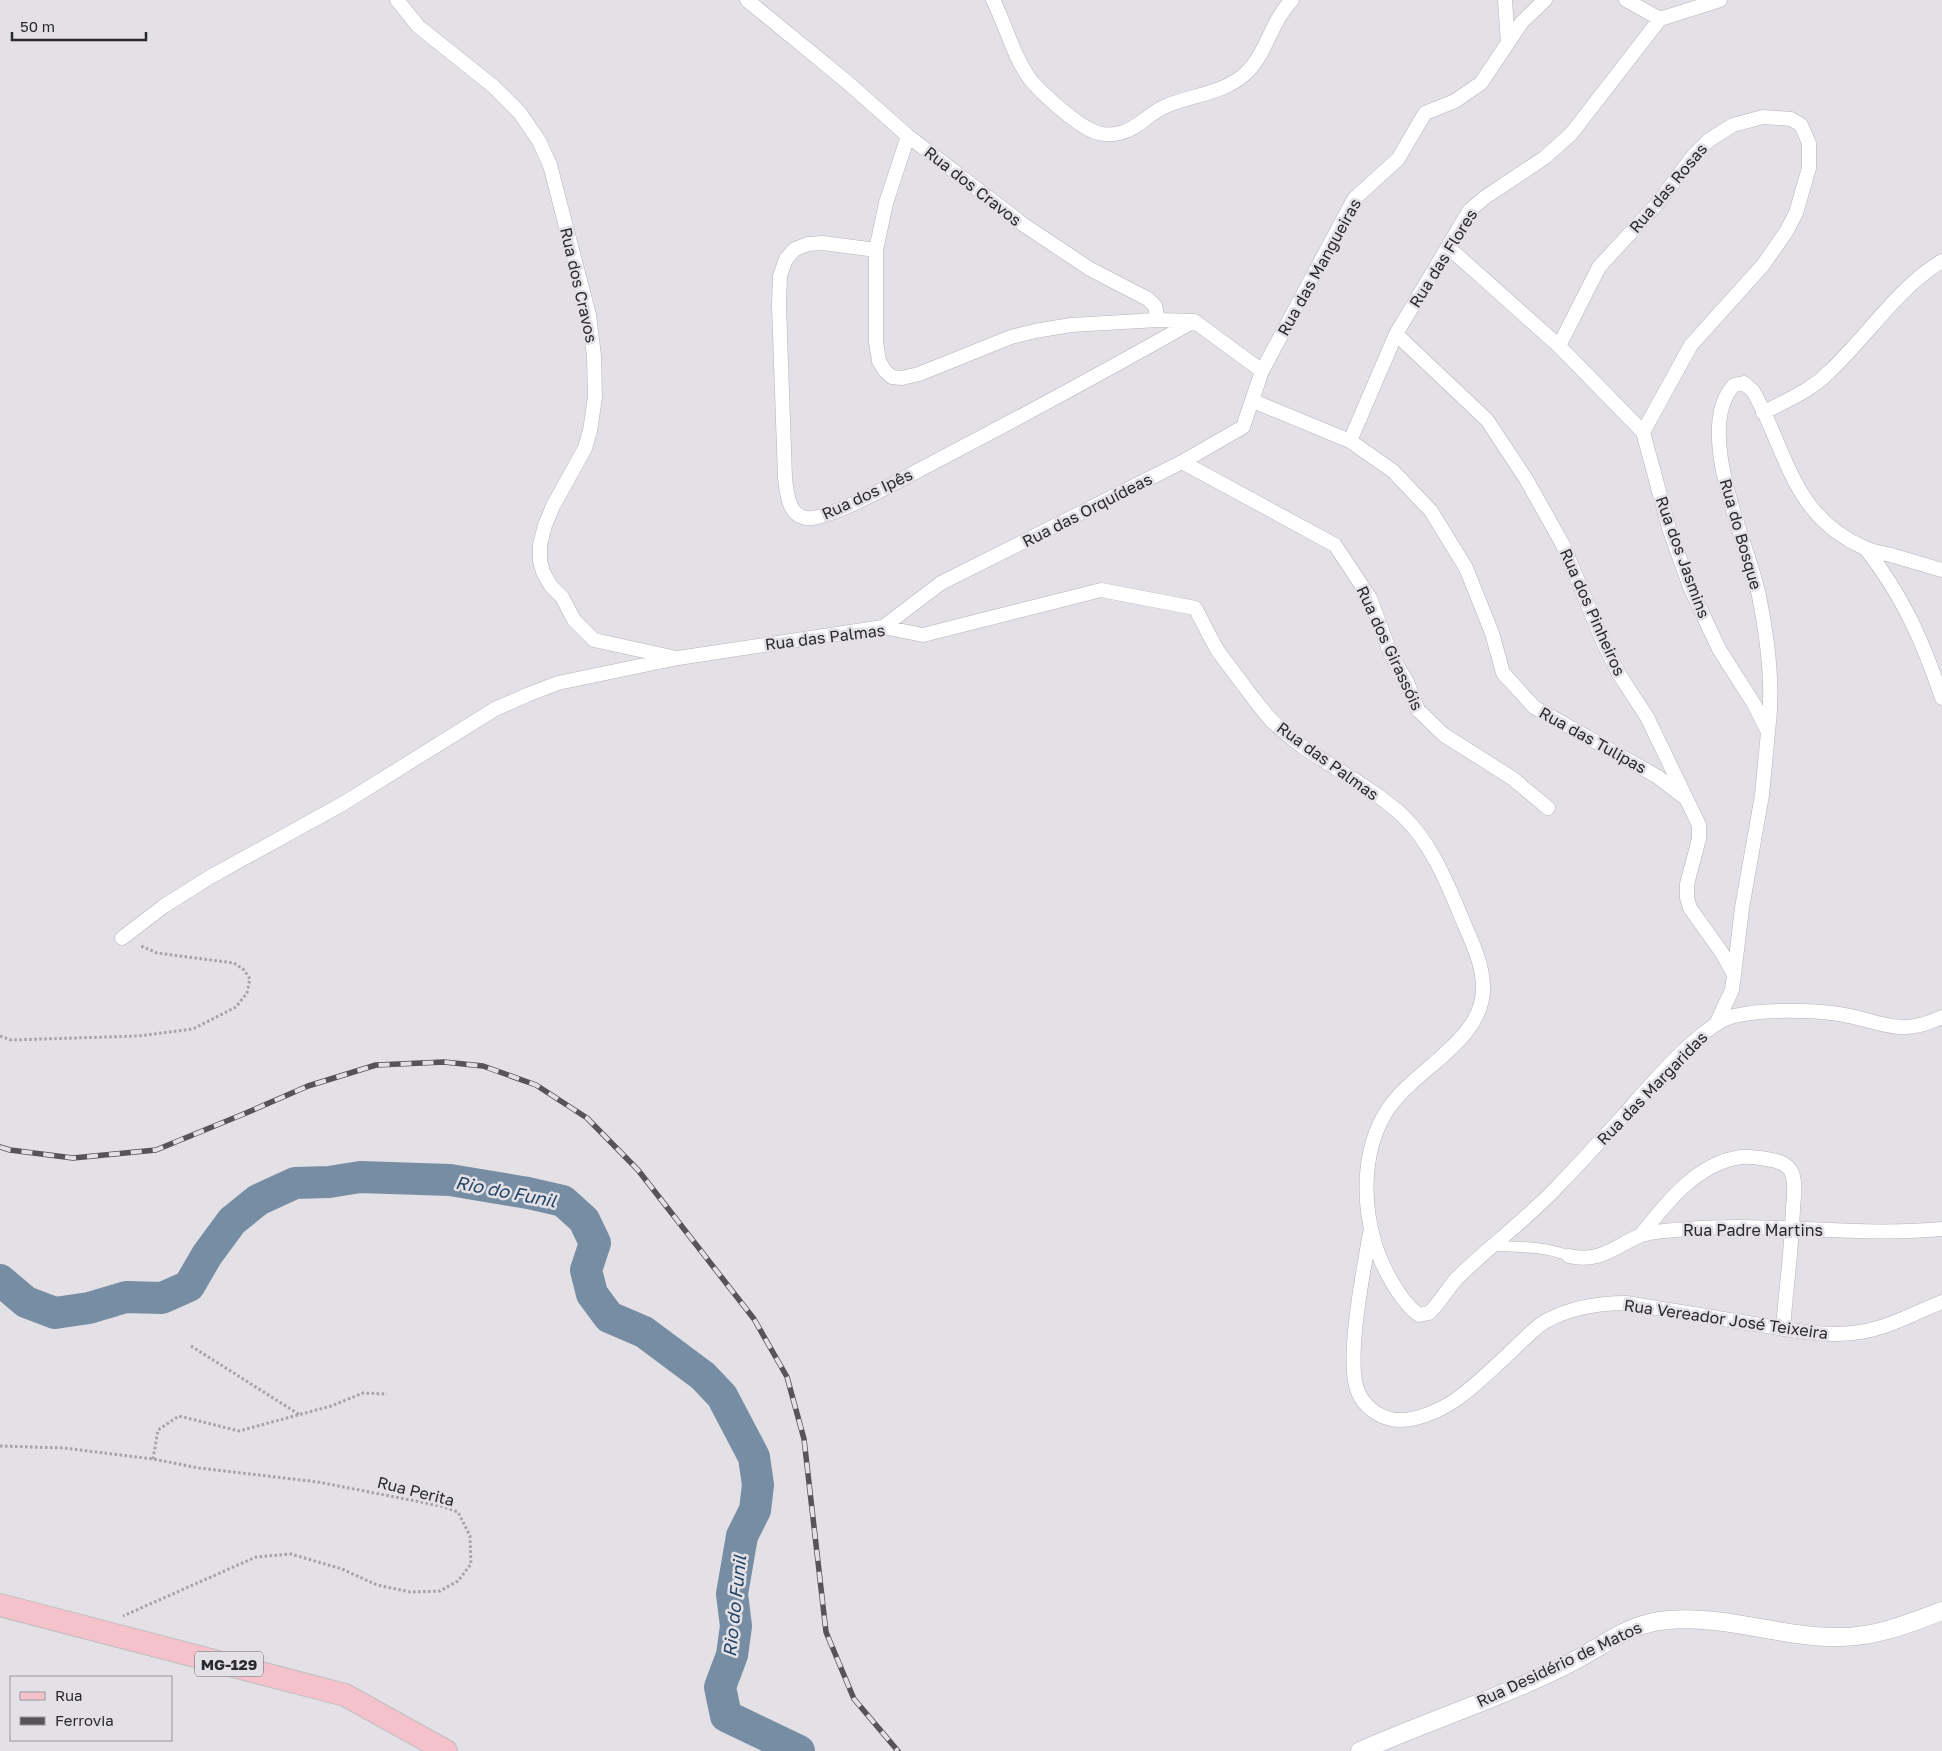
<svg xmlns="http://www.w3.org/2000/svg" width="1942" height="1751" viewBox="0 0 1942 1751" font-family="'Golos Text',sans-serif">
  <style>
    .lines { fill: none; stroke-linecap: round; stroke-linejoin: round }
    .river { stroke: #778da3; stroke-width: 32 }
    .pedestrian-casing { stroke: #b6b3b9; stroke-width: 11 }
    .minor-casing { stroke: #b6b3b9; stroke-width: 15 }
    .tertiary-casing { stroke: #b6b3b9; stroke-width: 19 }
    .primary-casing { stroke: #bfbfbf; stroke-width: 24 }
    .path { stroke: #a5a3a7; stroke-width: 3; stroke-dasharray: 2.5 2.5; stroke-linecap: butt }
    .pedestrian { stroke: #fff; stroke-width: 10 }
    .minor { stroke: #fff; stroke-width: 14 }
    .tertiary { stroke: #fff; stroke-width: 18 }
    .primary { stroke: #f5c1cb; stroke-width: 22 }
    .rail-casing { stroke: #565457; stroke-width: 5.5 }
    .rail { stroke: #e3e0e6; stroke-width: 4; stroke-dasharray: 11; stroke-linecap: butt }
    .labels { text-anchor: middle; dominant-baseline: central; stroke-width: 5; stroke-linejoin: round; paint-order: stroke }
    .shield { fill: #e3e0e6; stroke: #626063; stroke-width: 1 }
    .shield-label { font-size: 15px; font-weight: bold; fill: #2a292b }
    .street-label { font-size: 16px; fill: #2a292b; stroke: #e3e0e6 }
    .water-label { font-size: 18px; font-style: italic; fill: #204466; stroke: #e3e0e6 }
  </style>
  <rect width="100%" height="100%" fill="#e3e0e6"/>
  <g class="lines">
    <path class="river" d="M0,1280l26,22 29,11 34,-5 37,-11 36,1 27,-12 18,-31 25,-34 26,-21 37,-17 34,-1 31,-5 90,3 78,13 35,8 21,19 11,23 -9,27 6,24 17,23 35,15 59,44 19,20 32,61 4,28 -3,25 -13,26 -10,58 4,32 -4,29 -12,32 6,29 73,35"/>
    <g class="pedestrian-casing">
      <path id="pedestrian" d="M1493,1246c26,1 52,0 76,10"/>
    </g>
    <g class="minor-casing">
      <path id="minor" d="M397,0l22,27 74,59 27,27 19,28 11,24 39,150 5,41 1,41 -5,34 -5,17 -32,58 -8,19 -5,20v16l3,11 8,14 11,11 12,23 20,20 78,17
        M747,0l100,82 61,54 116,89 66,44 58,30 7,7 3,14
        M993,0c13,25 20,56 37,79 10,13 46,45 61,51 8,5 20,5 29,3 18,-4 29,-20 46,-27 26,-11 59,-13 80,-33 21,-20 25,-52 46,-73
        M1505,0l3,43
        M1626,0l34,19 60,-19
        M908,136l-22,67 -10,47v92l3,19 6,10 7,6 10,1 17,-4 92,-37 24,-6 36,-6 87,-5 36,1 68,50
        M1448,247l111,99 84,86 26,96 21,59 29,62 35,55 14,28 -6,63 -20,113 -8,67 -2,15 -15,32
        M876,250l-53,-7 -15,1 -13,5 -9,10 -6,17 -1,29 6,173c2,15 3,37 21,40 22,3 92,-37 115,-49 92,-48 183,-97 273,-148
        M1396,334l91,86 39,59 37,66 41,99 15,30 28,43 52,108v14l-12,45v14l3,10 32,45 12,22
        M1559,346l40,-79 58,-63 37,-49 15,-15 24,-15 30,-8 28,2 10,6 8,18v25l-13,45 -10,19 -23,33 -72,80 -48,87
        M1253,401l97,40 43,30 38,40 35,57 26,65 11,40 31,34 124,70 27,21
        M1763,413c22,-12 47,-22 65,-40 38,-35 70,-86 114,-112
        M1350,441l46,-107 73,-123 15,-13 60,-40 27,-24 89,-115
        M1182,462l153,83 35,53 21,57 16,27 11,28 26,25 68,43 36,30
        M1866,549c37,47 57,93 76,149
        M883,627l58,-44 241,-121 61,-35 19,-56 92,-172 44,-40 27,-46 30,-12 26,-18 41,-61 23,-22
        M1768,732c6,-45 0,-91 -9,-136 -10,-51 -67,-166 -25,-211l10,-2 9,8c35,61 38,125 112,157 8,4 17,5 26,7 17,5 34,10 51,15
        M122,938l42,-32 46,-29 134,-74 151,-94 32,-14 31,-12 120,-25 205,-31 40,8 178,-45 94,18c8,14 15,30 23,43 9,13 20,26 29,39 8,10 16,21 25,31 38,38 91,58 131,95 27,26 43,64 57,98 9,22 22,46 23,71 3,55 -68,83 -95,124 -25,38 -26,89 -14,132 6,22 26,61 45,74l10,-2c11,-10 18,-24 28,-35 33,-32 70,-59 101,-92 23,-24 45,-48 67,-72 23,-26 76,-90 109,-98 29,-7 76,-6 105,-2 44,7 59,24 103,3
        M1370,1233c-6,35 -26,132 -11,161 6,13 19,22 32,25 22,5 53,-10 70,-23 22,-17 42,-37 62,-56 7,-6 15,-15 23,-19 26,-14 52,-18 80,-18 43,7 86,14 128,21 35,5 71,14 106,8 31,-5 54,-19 82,-30
        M1641,1235c25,-32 56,-72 100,-78 8,-1 18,1 26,2 10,2 21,4 25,14 4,11 2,24 1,34 -1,41 -7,81 -10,122
        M1569,1256c30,7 45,-9 70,-20 12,-5 36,-6 49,-7 84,-7 170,8 254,0"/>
    </g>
    <g class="tertiary-casing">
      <path id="tertiary" d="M1360,1751c70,-31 144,-54 212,-89 33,-17 56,-39 96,-42 57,-5 112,17 168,17 37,1 72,-13 106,-26"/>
    </g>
    <g class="primary-casing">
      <path id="primary" d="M0,1605l345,90 101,56"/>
    </g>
    <path class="path" d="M0,1036l11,4 127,-4 55,-7 43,-22 11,-14 3,-14 -6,-9 -10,-7 -77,-10 -18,-8
      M191,1346l109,69
      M0,1446l64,2 89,11 46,9 119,14 123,24 17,6 12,24 1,28 -13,17 -18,10 -30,1 -33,-7 -35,-16 -51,-15 -35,3 -133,59
      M153,1459l5,-29 21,-14 60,15 92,-25 32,-13 24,1"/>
    <use href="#pedestrian" class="pedestrian"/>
    <use href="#minor" class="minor"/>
    <use href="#tertiary" class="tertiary"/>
    <use href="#primary" class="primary"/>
    <g class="rail-casing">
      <path id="rail" d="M0,1147l10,3 63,8 83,-8 90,-37 62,-27 68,-21 68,-3 39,4 53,19 51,33 51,52 116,149 33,58 17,62 22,193 28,67 44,52"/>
    </g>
    <use href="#rail" class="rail"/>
  </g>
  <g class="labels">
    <rect class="shield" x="195" y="1651.5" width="68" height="25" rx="4"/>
    <g class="shield-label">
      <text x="229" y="1664">MG-129</text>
    </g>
    <g class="street-label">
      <text transform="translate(973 186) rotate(38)">Rua dos Cravos</text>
      <text transform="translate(1668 188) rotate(-50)">Rua das Rosas</text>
      <text transform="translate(1443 258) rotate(-58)">Rua das Flores</text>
      <text transform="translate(1319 267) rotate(-61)">Rua das Mangueiras</text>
      <text transform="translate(579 285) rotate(77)">Rua dos Cravos</text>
      <text transform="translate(867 494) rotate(-25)">Rua dos Ipês</text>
      <text transform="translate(1087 510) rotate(-27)">Rua das Orquídeas</text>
      <text transform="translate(1741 534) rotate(74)">Rua do Bosque</text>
      <text transform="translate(1683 557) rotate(70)">Rua dos Jasmins</text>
      <text transform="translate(1593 612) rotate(66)">Rua dos Pinheiros</text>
      <text transform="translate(825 637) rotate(-7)">Rua das Palmas</text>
      <text transform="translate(1390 648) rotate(65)">Rua dos Girassóis</text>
      <text transform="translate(1593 740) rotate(29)">Rua das Tulipas</text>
      <text transform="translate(1328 761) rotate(36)">Rua das Palmas</text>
      <text transform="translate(1652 1088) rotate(-46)">Rua das Margaridas</text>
      <text x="1753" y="1230">Rua Padre Martins</text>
      <text transform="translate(1726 1319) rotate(8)">Rua Vereador José Teixeira</text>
      <text transform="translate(416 1491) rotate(14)">Rua Perita</text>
      <text transform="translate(1559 1664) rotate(-25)">Rua Desidério de Matos</text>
    </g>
    <g class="water-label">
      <text transform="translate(506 1191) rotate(11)">Rio do Funil</text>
      <text transform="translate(734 1606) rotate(-84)">Rio do Funil</text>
    </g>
  </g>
  <rect x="10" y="1676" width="162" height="65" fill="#e3e0e6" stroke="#99979b"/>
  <rect x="20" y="1692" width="25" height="8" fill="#f5c1cb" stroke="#99979b"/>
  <text x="55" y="1701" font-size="15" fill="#2a292b">Rua</text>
  <rect x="20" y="1717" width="25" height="8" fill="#565457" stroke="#99979b"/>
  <text x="55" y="1726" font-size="15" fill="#2a292b">Ferrovia</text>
  <path d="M12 32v8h134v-8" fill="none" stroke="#2a292b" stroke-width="2.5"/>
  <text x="20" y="32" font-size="15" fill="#2a292b" stroke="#e3e0e6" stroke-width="4" paint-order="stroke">50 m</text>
</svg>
